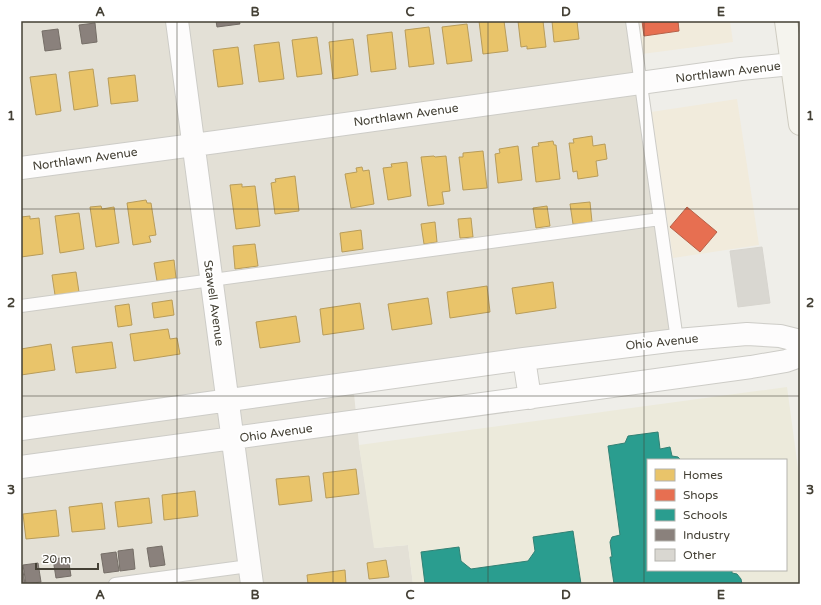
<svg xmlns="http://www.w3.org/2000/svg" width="821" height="605" viewBox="0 0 821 605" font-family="'Varela Round',sans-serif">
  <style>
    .residential { fill: #e3e0d6 }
    .commercial { fill: #f1ebdc }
    .education { fill: #eceadb; fill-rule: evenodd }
    .homes { fill: #e9c46a; stroke: #b89c5a }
    .shops { fill: #e76f51; stroke: #b66149 }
    .schools { fill: #2a9d8f; stroke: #328174 }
    .industry { fill: #8a817c; stroke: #756e67 }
    .building { fill: #d9d7d1; stroke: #d7d5cf }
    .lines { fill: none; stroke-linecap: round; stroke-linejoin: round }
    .lane-casing { stroke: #cdccc7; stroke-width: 14 }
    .street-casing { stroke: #cdccc7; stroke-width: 24 }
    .secondary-casing { stroke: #cecbc0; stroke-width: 24 }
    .lane { stroke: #fdfcfc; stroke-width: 12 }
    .street { stroke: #fdfcfc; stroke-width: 22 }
    .secondary { stroke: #f5f4ee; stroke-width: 22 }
    .grid { fill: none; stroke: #444035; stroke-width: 1; stroke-opacity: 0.55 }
    .labels { text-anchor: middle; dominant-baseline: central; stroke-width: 4; stroke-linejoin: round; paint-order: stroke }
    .street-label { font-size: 12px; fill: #444035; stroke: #fff }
    .neatline { fill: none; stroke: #444035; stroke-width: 1.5 }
    .grid-label { font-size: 13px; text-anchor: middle; font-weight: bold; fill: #444035 }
  </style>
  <rect width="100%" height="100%" fill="#efeee9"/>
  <path class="residential" d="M21,21h617l44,308 -330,44 7,72 16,103 33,-3 5,39h-392z"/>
  <path class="commercial" d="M638,21h92l3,21 -91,12z
    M737,99l22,146 -86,13 -22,-146z"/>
  <path class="education" d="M787,387l13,96v101h-387l-5,-39 -34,3 -15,-103zM648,460h138v110h-138z"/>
  <path class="homes" d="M479,21h25l4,30 -25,3z
    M518,21h25l3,26 -19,2v-3l-6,1z
    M552,21h25l2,18 -25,3z
    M467,24l5,37 -25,3 -5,-37z
    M429,27l5,37 -25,3 -4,-37z
    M392,32l4,37 -25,3 -4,-37z
    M317,37l5,37 -25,3 -5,-37z
    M353,39l5,36 -25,4 -4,-37z
    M279,42l5,37 -25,3 -5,-37z
    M238,47l5,37 -25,3 -5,-37z
    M93,69l5,37 -24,4 -5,-38z
    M56,74l5,37 -25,4 -6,-38z
    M135,75l3,26 -27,3 -3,-26z
    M592,136l1,10 12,-2 2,15 -11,2 2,15 -20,3 -1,-8 -4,1 -4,-29h5l-1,-4z
    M553,141l1,4h2l4,34 -24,3 -4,-35 7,-1 -1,-3z
    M518,146l4,34 -24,3 -3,-29 5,-1 -1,-4z
    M483,151l4,37 -24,2 -4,-33h4v-4z
    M434,156l1,1 11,-1 4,35 -8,1 2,12 -16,2 -7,-49z
    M407,162l4,34 -23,4 -5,-32 9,-1 -1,-3z
    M362,167l1,4 6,-1 5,34 -23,4 -6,-34 12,-2 -1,-4z
    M295,176l4,35 -24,3 -4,-31 5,-1 -1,-3z
    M242,184v3l13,-1 5,40 -24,3 -6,-44z
    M146,200l1,3h4l5,32 -7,1 2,6 -18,3 -6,-42z
    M590,202l2,20 -19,2 -3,-20z
    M101,206l1,3 12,-2 5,36 -23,4 -6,-40z
    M547,206l3,20 -14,2 -3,-20z
    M79,213l5,36 -24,4 -5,-37z
    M30,216v3l9,-1 4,36 -22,3v-40z
    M471,218l2,19 -13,1 -2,-19z
    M435,222l2,20 -13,2 -3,-20z
    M361,230l2,19 -21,3 -2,-19z
    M255,244l3,22 -23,3 -2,-23z
    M174,260l2,18 -19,3 -3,-18z
    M76,272l3,20 -24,3 -3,-20z
    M553,282l3,26 -40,6 -4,-26z
    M487,286l3,26 -40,6 -3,-26z
    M428,298l4,26 -40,6 -4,-26z
    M172,300l2,15 -20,3 -2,-15z
    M360,303l4,26 -41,6 -3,-26z
    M129,304l3,21 -14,2 -3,-21z
    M296,316l4,26 -40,6 -4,-26z
    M168,329l2,10 7,-1 3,16 -46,7 -4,-27z
    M112,342l4,26 -40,5 -4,-26z
    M51,344l4,26 -34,5v-26z
    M356,469l3,25 -33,4 -3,-25z
    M309,476l3,25 -33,4 -3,-26z
    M195,491l3,25 -34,4 -2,-25z
    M149,498l3,25 -34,4 -3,-25z
    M102,503l3,26 -33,3 -3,-25z
    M56,510l3,26 -33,3 -3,-25z
    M386,560l3,17 -20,2 -2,-16z
    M345,570l1,14h-38l-1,-9z"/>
  <path class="shops" d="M642,21h36l1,10 -35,5z
    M687,207l30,25 -17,20 -30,-25z"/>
  <path class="schools" d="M658,432l2,17 10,-2 2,9 6,1 3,3h-33v110h84v3l5,1 4,5 1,5h-128l-4,-27h2l-2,-15 2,-5 8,-2 -12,-89 17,-3 3,-7z
    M573,531l8,53h-156l-4,-32 38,-5 2,14 10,8 57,-8 7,-10 -2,-14z"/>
  <path class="industry" d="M216,21h23l1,3 -23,3z
    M95,23l2,19 -15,2 -3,-19z
    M58,29l3,20 -16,2 -3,-20z
    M162,546l3,19 -15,2 -3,-19z
    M133,549l2,20 -15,2 -2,-20z
    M116,552l3,19 -15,2 -3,-19z
    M68,557l3,19 -15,2 -3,-19z
    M38,563l3,19 -15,2 -3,-19z
    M22,565l3,19h-4v-18z"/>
  <path class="building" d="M762,247l8,56 -32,4 -8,-56z"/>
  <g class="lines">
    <g class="lane-casing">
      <path id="lane" d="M632,21l45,319
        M21,306l639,-87
        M115,584l134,-18"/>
    </g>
    <g class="street-casing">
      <path id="street" d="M177,21l75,563
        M21,168l195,-26 525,-73 51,-5
        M524,359l6,39
        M21,429l503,-70 153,-19 70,-6 33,2 20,5
        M21,467l730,-100 35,-6 14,-5"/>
    </g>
    <g class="secondary-casing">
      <path id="secondary" d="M786,21l14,103"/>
    </g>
    <use href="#lane" class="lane"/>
    <use href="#street" class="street"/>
    <use href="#secondary" class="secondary"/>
  </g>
  <path class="grid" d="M177,21v563M333,21v563M488,21v563M644,21v563M21,209h779M21,396h779"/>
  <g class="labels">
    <g class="street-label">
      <text transform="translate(728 72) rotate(-7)">Northlawn Avenue</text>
      <text transform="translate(406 115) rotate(-8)">Northlawn Avenue</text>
      <text transform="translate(85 159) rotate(-8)">Northlawn Avenue</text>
      <text transform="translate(214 303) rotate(82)">Stawell Avenue</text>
      <text transform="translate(662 342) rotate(-6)">Ohio Avenue</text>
      <text transform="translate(276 433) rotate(-8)">Ohio Avenue</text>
    </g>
  </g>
  <rect width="821" height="605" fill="none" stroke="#ffffff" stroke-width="44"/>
  <rect x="647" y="459" width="140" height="112" fill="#ffffff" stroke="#b4b3ae"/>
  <rect x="655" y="469" width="20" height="12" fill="#e9c46a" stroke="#b4b3ae"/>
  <text x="683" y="479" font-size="12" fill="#444035">Homes</text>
  <rect x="655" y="489" width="20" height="12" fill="#e76f51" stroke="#b4b3ae"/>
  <text x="683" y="499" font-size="12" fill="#444035">Shops</text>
  <rect x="655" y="509" width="20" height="12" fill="#2a9d8f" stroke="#b4b3ae"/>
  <text x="683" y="519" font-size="12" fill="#444035">Schools</text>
  <rect x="655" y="529" width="20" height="12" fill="#8a817c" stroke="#b4b3ae"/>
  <text x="683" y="539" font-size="12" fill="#444035">Industry</text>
  <rect x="655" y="549" width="20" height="12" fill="#d9d7d1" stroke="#b4b3ae"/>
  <text x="683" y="559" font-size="12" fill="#444035">Other</text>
  <path d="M36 563v6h62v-6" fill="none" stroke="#444035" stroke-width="2"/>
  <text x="42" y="563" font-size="12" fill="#444035" stroke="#ffffff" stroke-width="3" paint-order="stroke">20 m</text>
  <rect x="22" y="22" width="777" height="561" class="neatline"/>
  <g class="grid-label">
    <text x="100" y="16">A</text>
    <text x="255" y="16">B</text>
    <text x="410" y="16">C</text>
    <text x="566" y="16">D</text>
    <text x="721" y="16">E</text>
    <text x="11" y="120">1</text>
    <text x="810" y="120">1</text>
    <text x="11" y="307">2</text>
    <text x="810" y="307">2</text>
    <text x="11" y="494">3</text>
    <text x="810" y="494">3</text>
    <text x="100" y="599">A</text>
    <text x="255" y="599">B</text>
    <text x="410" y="599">C</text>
    <text x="566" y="599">D</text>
    <text x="721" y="599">E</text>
  </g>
</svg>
